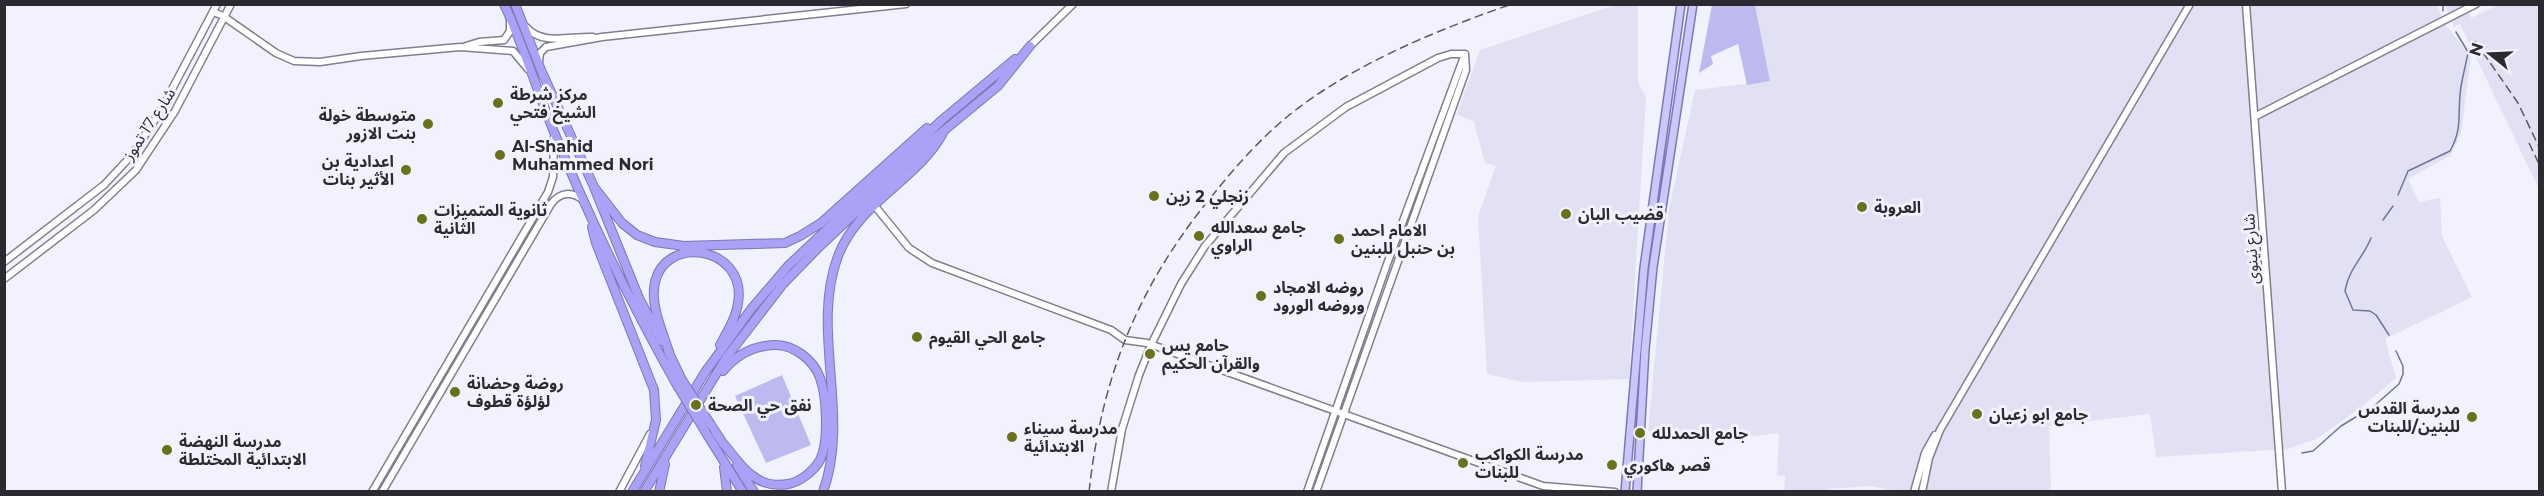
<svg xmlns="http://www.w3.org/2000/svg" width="2544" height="496" viewBox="0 0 2544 496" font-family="Montserrat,'Noto Sans Arabic',sans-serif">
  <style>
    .built { fill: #e1e1f3 }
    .green { fill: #bdbaf0 }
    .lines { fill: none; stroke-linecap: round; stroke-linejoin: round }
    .stream { stroke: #75729b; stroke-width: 1.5 }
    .secondary-casing { stroke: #807f8e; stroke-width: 9 }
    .primary-casing { stroke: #7d78b1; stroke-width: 10 }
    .highway-casing { stroke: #7d78b1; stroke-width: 10 }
    .secondary { stroke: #fff; stroke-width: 6 }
    .primary { stroke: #ccc7fa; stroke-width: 7 }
    .highway { stroke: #aaa2f7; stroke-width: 8 }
    .rail { stroke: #595961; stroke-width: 1.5; stroke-dasharray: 9 4.5; stroke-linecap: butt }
    .highway-bridge-casing { stroke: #7d78b1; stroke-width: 10; stroke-linecap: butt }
    .highway-bridge { stroke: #aaa2f7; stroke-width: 8 }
    .poi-dot { fill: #69721b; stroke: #f2f1fe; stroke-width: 2 }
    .labels { text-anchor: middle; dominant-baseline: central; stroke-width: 6; stroke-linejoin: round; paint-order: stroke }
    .poi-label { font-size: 16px; font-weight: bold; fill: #2a2a30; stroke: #f2f1fe; text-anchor: start }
    .street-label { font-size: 16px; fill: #2a2a30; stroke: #f2f1fe }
  </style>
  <rect width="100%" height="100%" fill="#f2f1fe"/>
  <path class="built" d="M1615,5h23v77l8,15 -17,282 -107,3 -35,-8 -9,-158 18,-50 -11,-3 -11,-41 -17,-8 23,-64z
    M1755,5h682l10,22 24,29 -10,77 -10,22 -43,24 11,23 21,-4 2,38 30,61 -87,42 11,39 -37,31 -43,30 -29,10 -131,8 -6,-43 -101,12 2,65 -151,1 -29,-6 -41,3 -1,2 -45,1 1,-16 -8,-1 2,-42 -21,3 -110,-5 21,-222 26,-119 75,-9z
    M2445,5h23l3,13 27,-13h41v184l-79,-165 -6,3z"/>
  <path class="green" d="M1712,5h43l15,76 -23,4 -9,-41 -27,12 2,8 -14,9z
    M782,375l29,70 -45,18 -31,-67z"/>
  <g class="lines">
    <path class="stream" d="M2443,4v7
      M2398,195l10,-24 42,-20c12,-21 8,-35 10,-56 1,-15 6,-29 8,-43l-12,-20
      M2383,220l10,-14
      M2371,238c-8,20 -22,30 -26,53l8,19 17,1 6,4 13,20
      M2302,453l11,-2 28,-25 33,-20 25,-22 4,-10v-8l-7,-15
      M2055,491v1"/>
    <g class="secondary-casing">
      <path id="secondary" d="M2246,4l36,488
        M214,12l9,4 53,37 18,8 26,1 41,-6 99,-9 53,4 15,18
        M526,27c16,19 44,9 67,10
        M466,46l13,-4 25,-2 6,-9v-12
        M1030,46l43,-42
        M539,62l1,-9 6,-6 56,-10 304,-33
        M2256,116l220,-112
        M874,205l35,43 23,15 179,67 14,10 22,3 396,143 72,6
        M4,262l100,-77 28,-30 28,-43 57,-108
        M4,279l90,-69 42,-40 39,-59 56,-107
        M372,492l176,-300 5,-15 1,-40
        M382,492l169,-288c9,-12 21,-13 32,-4
        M619,492l31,-58
        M1111,492l11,-63 17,-54 12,-30 30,-61 24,-38 79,-93 62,-46 92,-49 13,-4h14
        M1307,492l80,-228 78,-210
        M1316,492l150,-422 -1,-16
        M1914,492l11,-39 10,-18
        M1922,492l7,-34 11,-28 250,-426"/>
    </g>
    <g class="primary-casing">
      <path id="primary" d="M1625,492l19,-224 37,-264
        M1637,492l8,-143 8,-82 40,-263"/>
    </g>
    <g class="highway-casing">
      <path id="highway" d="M504,4c19,40 33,87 50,128 36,88 77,172 124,255
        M515,4l26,66 53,117 45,111 23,43
        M594,187l28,36 15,12 18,7 29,4 101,-3 15,-7 21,-13 106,-95
        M592,227l4,16 58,147 2,30 -11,46
        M668,351l14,29
        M670,355c-6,-20 -18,-45 -16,-66 5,-57 94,-44 84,14 -2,15 -11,29 -18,42
        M706,371l46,-63 36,-42 154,-146 73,-61
        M711,425l13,20
        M708,436l35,56
        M722,442c10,11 19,26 31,34 10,8 23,10 35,8 12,-2 26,-13 32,-24 9,-18 7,-63 0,-82 -6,-18 -27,-34 -46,-33 -21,1 -38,10 -51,26
        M737,465l17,27
        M724,467l3,25
        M632,492l75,-123
        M644,492l82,-134 57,-74 37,-38 115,-108 63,-52 32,-40
        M659,492l6,-28
        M823,492c28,-77 -13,-162 15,-236 21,-55 82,-77 106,-125"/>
    </g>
    <use href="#secondary" class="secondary"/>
    <use href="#primary" class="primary"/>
    <use href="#highway" class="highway"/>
    <path class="rail" d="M2475,41l43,62 22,46
      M2529,143l11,23
      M1089,492c13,-119 51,-210 127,-301 20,-25 42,-49 66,-70 64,-54 152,-90 230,-117"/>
    <g class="highway-bridge-casing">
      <path id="highway-bridge" d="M682,380l29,45
        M678,387l30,49"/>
    </g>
    <use href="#highway-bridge" class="highway-bridge"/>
  </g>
  <g class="poi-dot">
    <circle cx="498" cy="103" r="6"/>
    <circle cx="428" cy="124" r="6"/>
    <circle cx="500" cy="155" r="6"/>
    <circle cx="406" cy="170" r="6"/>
    <circle cx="1154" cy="196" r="6"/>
    <circle cx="1862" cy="207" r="6"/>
    <circle cx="1566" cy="214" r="6"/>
    <circle cx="422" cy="219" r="6"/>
    <circle cx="1199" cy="236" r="6"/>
    <circle cx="1339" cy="239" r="6"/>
    <circle cx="1261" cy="296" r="6"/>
    <circle cx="917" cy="337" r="6"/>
    <circle cx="1150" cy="354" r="6"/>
    <circle cx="455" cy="392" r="6"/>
    <circle cx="696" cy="405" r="6"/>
    <circle cx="1977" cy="414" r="6"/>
    <circle cx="2472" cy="417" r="6"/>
    <circle cx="1640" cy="433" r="6"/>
    <circle cx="1012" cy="437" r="6"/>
    <circle cx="167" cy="450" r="6"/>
    <circle cx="1463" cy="463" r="6"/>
    <circle cx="1612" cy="465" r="6"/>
  </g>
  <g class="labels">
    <g class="poi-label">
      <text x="510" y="94">مركز شرطة<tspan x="510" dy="18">الشيخ فتحي</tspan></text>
      <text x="416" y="115" text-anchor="end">متوسطة خولة<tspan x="416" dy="18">بنت الازور</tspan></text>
      <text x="512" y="146">Al-Shahid<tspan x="512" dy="18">Muhammed Nori</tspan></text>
      <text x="394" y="161" text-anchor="end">اعدادية بن<tspan x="394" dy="18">الأثير بنات</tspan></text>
      <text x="1166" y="196">زنجلي 2 زين</text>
      <text x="1874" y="207">العروبة</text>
      <text x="434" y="210">ثانوية المتميزات<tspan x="434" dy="18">الثانية</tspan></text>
      <text x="1578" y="214">قضيب البان</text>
      <text x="1211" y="227">جامع سعدالله<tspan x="1211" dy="18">الراوي</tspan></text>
      <text x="1351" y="230">الامام احمد<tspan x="1351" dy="18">بن حنبل للبنين</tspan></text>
      <text x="1273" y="287">روضه الامجاد<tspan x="1273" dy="18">وروضه الورود</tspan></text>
      <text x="929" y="337">جامع الحي القيوم</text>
      <text x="1162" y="345">جامع يس<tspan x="1162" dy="18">والقرآن الحكيم</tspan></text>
      <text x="467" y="383">روضة وحضانة<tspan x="467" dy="18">لؤلؤة قطوف</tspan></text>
      <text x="708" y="405">نفق حي الصحة</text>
      <text x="2460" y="408" text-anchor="end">مدرسة القدس<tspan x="2460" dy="18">للبنين/للبنات</tspan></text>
      <text x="1989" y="414">جامع ابو زعیان</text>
      <text x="1024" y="428">مدرسة سيناء<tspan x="1024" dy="18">الابتدائية</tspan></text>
      <text x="1652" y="433">جامع الحمدلله</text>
      <text x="179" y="441">مدرسة النهضة<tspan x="179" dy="18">الابتدائية المختلطة</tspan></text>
      <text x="1475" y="454">مدرسة الكواكب<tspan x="1475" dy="18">للبنات</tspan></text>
      <text x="1624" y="465">قصر هاكوري</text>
    </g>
    <g class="street-label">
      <text transform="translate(149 124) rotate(-57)">شارع 17 تموز</text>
      <text transform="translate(2251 249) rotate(-94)">شارع نينوى</text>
    </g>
  </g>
  <rect width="2544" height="496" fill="none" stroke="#2a2a30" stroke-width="12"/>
  <g transform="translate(2490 54) rotate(288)" stroke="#f2f1fe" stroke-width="4.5" paint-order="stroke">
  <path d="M0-4.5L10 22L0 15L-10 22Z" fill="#2a2a30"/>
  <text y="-9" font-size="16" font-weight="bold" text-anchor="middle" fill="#2a2a30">N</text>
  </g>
</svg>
